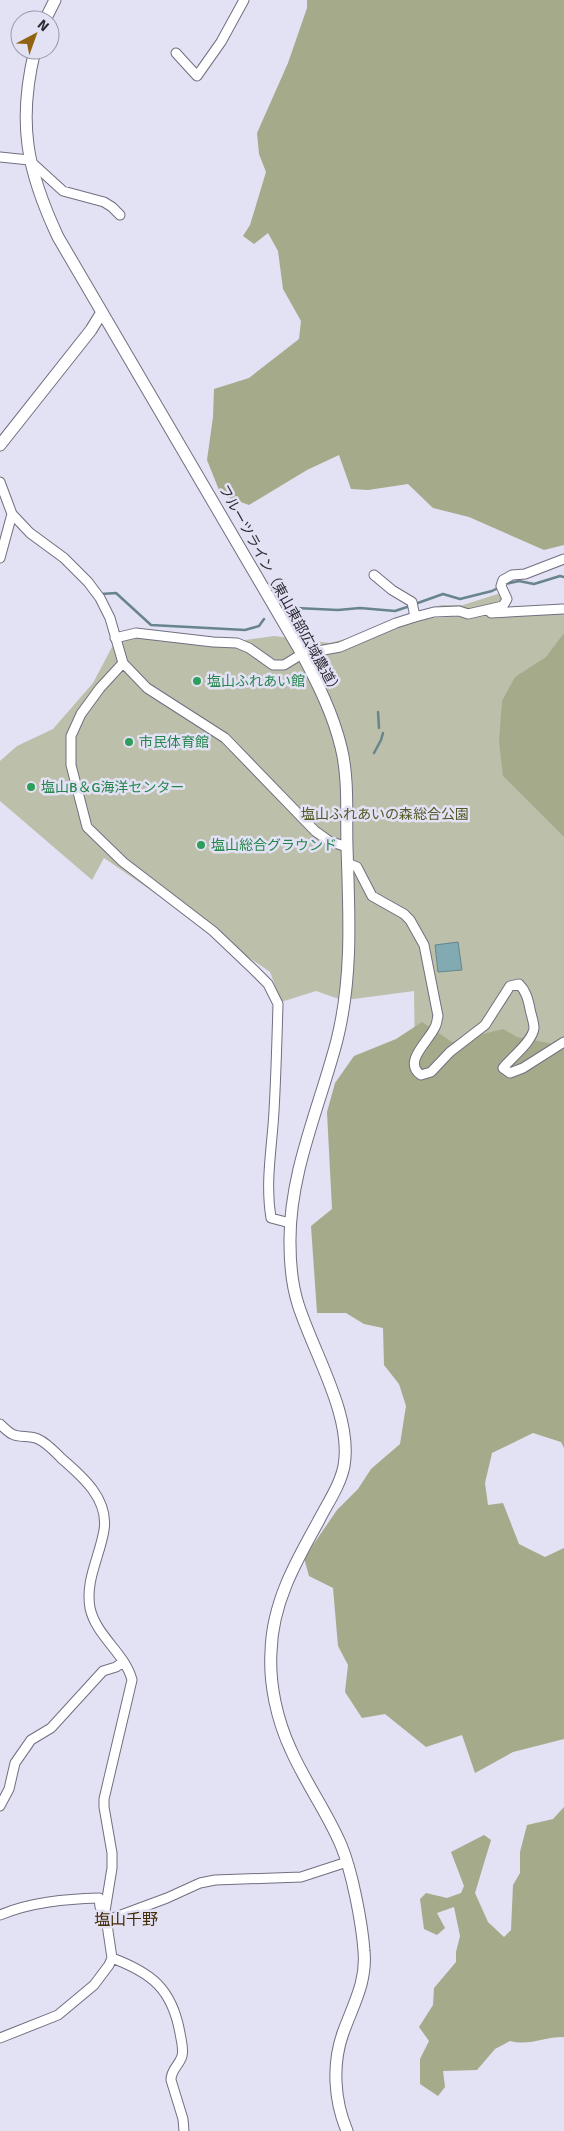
<svg xmlns="http://www.w3.org/2000/svg" width="564" height="2131" viewBox="0 0 564 2131" font-family="Signika,'Noto Sans JP',sans-serif">
  <style>
    .green { fill: #bcc0aa }
    .forest { fill: #a5aa8a }
    .water { fill: #82aab3; stroke: #68848c }
    .lines { fill: none; stroke-linecap: round; stroke-linejoin: round }
    .stream { stroke: #68848c; stroke-width: 2.5 }
    .minor-casing { stroke: #716f80; stroke-width: 11 }
    .tertiary-casing { stroke: #716f80; stroke-width: 13 }
    .minor { stroke: #fff; stroke-width: 9 }
    .tertiary { stroke: #fff; stroke-width: 11 }
    .leisure-dot { fill: #2e9e5b; stroke: #e3e1f4; stroke-width: 2 }
    .labels { text-anchor: middle; dominant-baseline: central; stroke-width: 5; stroke-linejoin: round; paint-order: stroke }
    .street-label { font-size: 14px; fill: #2b2a32; stroke: #e3e1f4 }
    .leisure-label { font-size: 14px; fill: #27864d; stroke: #e3e1f4; text-anchor: start }
    .park-label { font-size: 14px; fill: #525924; stroke: #e3e1f4 }
    .quarter-label { font-size: 16px; fill: #432b07; stroke: #e3e1f4 }
  </style>
  <rect width="100%" height="100%" fill="#e3e1f4"/>
  <path class="green" d="M504,592l-1,14 -44,5 -44,1 27,-7h21z
    M564,609v446l-149,2 -1,-66 -60,8h-15l-23,-8 -35,11 -11,-30 -166,-114 -12,22 -92,-79v-40l17,-15 36,-17 40,-46 19,-36 24,-14 102,8 36,-5 56,7 91,-24z"/>
  <path class="forest" d="M307,0h257v545l-20,5 -75,-33 -36,-9 -25,-24 -40,6 -17,-1 -12,-34 -32,15 -58,35 -28,-10 -14,-35 6,-43 1,-28 35,-11 50,-39 2,-18 -18,-32 -5,-38 -10,-18 -14,11 -11,-8 7,-11 16,-53 -7,-18 -2,-21 31,-70 19,-55z
    M564,633v204l-61,-61 -4,-34 3,-41 13,-24 31,-20z
    M422,1022l30,20 51,-13 14,8 47,9v402l-3,-6 -28,-9 -41,20 -7,30 3,22 15,-2 16,41 26,13 19,-9v191l-51,13 -38,21 -13,-38 -36,12 -41,-33 -23,4 -17,-26 3,-27 -10,-19 -5,-58 -24,-12 -5,-18 33,-48 21,-21 13,-20 29,-25 6,-38 -7,-22 -15,-19 -1,-37 -19,-4 -18,-11h-29l-6,-87 21,-17 -5,-97 8,-29 19,-27 42,-17z
    M564,1807v230c-22,0 -33,9 -54,4l-15,8 -18,21 -34,1 2,16 -7,9 -18,-12v-25l9,-18 -10,-14 14,-22 1,-17 22,-26v-10l4,-16 -6,-29 -17,6 8,15 -8,7 -13,-6 -4,-30 6,-6 21,5 14,-5 3,-7 -13,-34 33,-17 7,5 -16,53 13,29 16,15 7,-7 2,-45 7,-12v-21l7,-27 26,-6z"/>
  <path class="water" d="M458,942l4,28 -24,2 -3,-27z"/>
  <g class="lines">
    <path class="stream" d="M505,584l14,-3 15,3 26,-8 4,1
      M101,594l15,-1 35,32 94,5 14,-4 5,-7
      M415,604l28,-10 17,5 32,-8 8,-4
      M296,608l42,2 22,-2 35,3 15,-5
      M378,712l1,16
      M374,753l7,-13 2,-7"/>
    <g class="minor-casing">
      <path id="minor" d="M176,53l21,23 24,-34 23,-42
        M0,157l29,3 34,31 41,11 8,5 8,8
        M0,482l12,32 18,19 34,25 24,24 12,16 10,20 13,45 24,25 78,50 90,93 14,10 18,6
        M0,558l12,-44
        M374,575l18,15 20,12 3,15
        M491,613l72,-4
        M115,638l21,-5 77,9 24,1 12,5 24,17h11l18,-11 38,-7 56,-24 19,-6 19,-5 25,-1 9,3 35,-8 4,-7 -6,-13 2,-6 9,-5 13,-1 39,-15
        M123,663l-23,25 -19,26 -10,22v29l16,62 36,35 90,69 40,38 15,15 10,20c-1,36 -2,72 -4,107 -2,37 -9,71 -3,107l19,5
        M347,863l10,4 15,29 32,18 6,6 14,25 14,71c-1,3 -1,8 -3,11 -6,14 -33,35 -14,48l10,-3 19,-20 35,-27 25,-39 9,-2c7,7 9,15 11,25 1,6 4,13 4,19 -1,13 -23,30 -31,40l7,5 13,-5 41,-26
        M0,1424c3,3 8,8 12,10 7,4 18,1 26,5 9,4 16,12 23,19 21,18 48,41 43,72 -4,26 -19,50 -14,78 6,28 35,45 42,72l-28,119v8l8,46v15l-7,43 7,47 -3,7 -15,20 -36,30 -58,23
        M0,1806l9,-17 6,-26 16,-23 20,-12 52,-57 13,-4 7,-5
        M0,1915c31,-13 66,-16 99,-17l1,9 3,2
        M105,1921l62,-23 33,-15 15,-3 86,-3 46,-15
        M112,1958c40,15 60,31 68,75 1,7 4,16 2,23 -3,10 -11,13 -11,24l12,39 1,12"/>
    </g>
    <g class="tertiary-casing">
      <path id="tertiary" d="M45,20l10,-20
        M35,50c-18,73 -8,121 23,187l244,417c16,30 31,60 39,93 8,32 5,67 6,100 2,65 6,129 -10,193 -17,66 -48,133 -47,203 0,19 2,42 8,61 15,48 55,112 46,162 -4,20 -17,38 -26,56 -23,41 -46,82 -47,130 -2,32 6,68 20,98 14,32 36,62 50,95 11,26 21,78 23,106 3,31 -11,54 -21,82 -11,31 -9,67 4,98
        M0,445l91,-115 11,-18"/>
    </g>
    <use href="#minor" class="minor"/>
    <use href="#tertiary" class="tertiary"/>
  </g>
  <g class="leisure-dot">
    <circle cx="197" cy="681" r="5"/>
    <circle cx="129" cy="742" r="5"/>
    <circle cx="31" cy="787" r="5"/>
    <circle cx="201" cy="845" r="5"/>
  </g>
  <g class="labels">
    <g class="street-label">
      <text transform="translate(280 590) rotate(61)">フルーツライン（東山東部広域農道）</text>
    </g>
    <g class="leisure-label">
      <text x="207" y="681">塩山ふれあい館</text>
      <text x="139" y="742">市民体育館</text>
      <text x="41" y="787">塩山B＆G海洋センター</text>
      <text x="211" y="845">塩山総合グラウンド</text>
    </g>
    <g class="park-label">
      <text x="385" y="814">塩山ふれあいの森総合公園</text>
    </g>
    <g class="quarter-label">
      <text x="126" y="1920">塩山千野</text>
    </g>
  </g>
  <g transform="translate(35 35) rotate(41)"><circle r="24" fill="#e3e1f4" stroke="#9998a6"/>
  <path d="M0-4L9 19L0 12L-9 19Z" fill="#926210"/>
  <text y="-8" font-size="14" font-weight="bold" text-anchor="middle" fill="#2b2a32">N</text>
  </g>
</svg>
